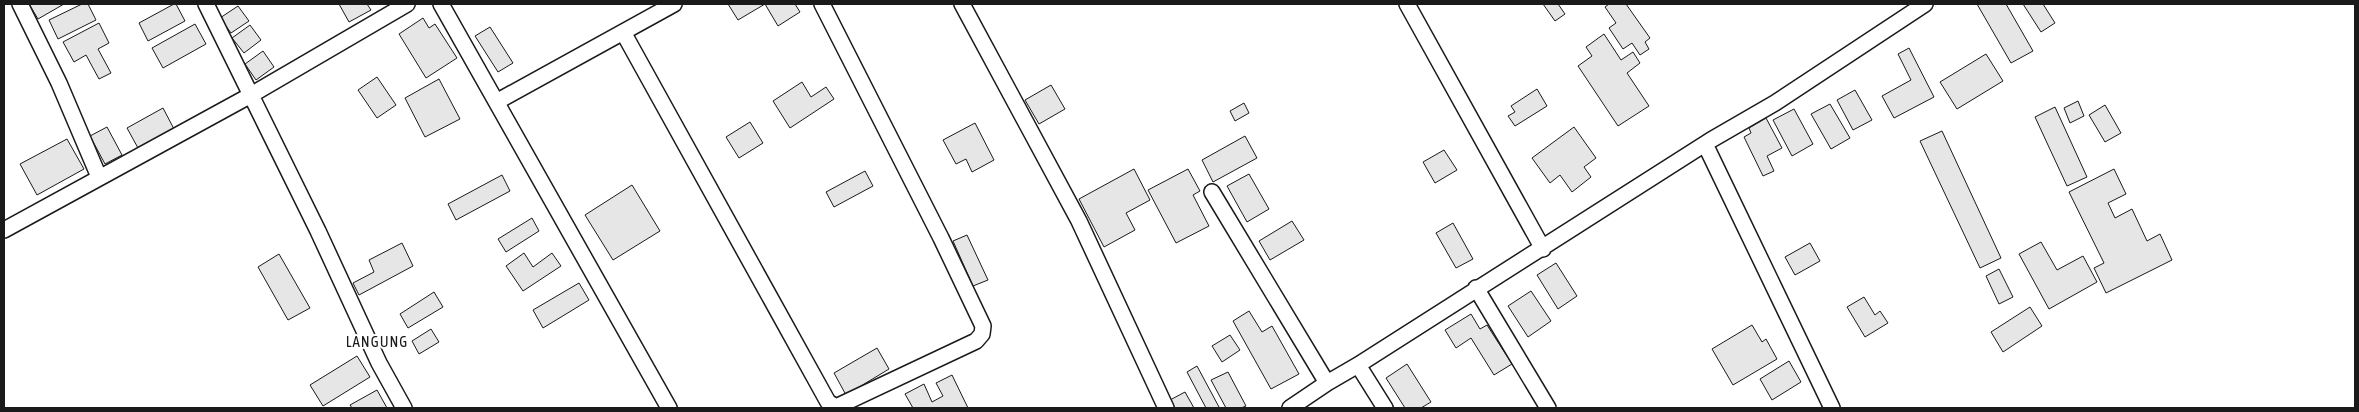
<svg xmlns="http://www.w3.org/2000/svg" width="2359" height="412" viewBox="0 0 2359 412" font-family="'Asap Condensed',sans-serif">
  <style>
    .building { fill: #e6e6e6; stroke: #1a1a1a }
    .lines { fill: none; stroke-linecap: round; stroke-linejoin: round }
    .minor-casing { stroke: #1a1a1a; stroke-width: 18 }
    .minor { stroke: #fff; stroke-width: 15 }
    .labels { text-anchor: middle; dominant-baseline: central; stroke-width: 4; stroke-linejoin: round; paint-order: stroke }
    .quarter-label { font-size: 15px; letter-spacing: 1px; fill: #1a1a1a; stroke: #fff }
  </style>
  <rect width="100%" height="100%" fill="#fff"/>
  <path class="building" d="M29,4h35l-26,15z
    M82,4h6l8,16 -38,19 -9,-19z
    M174,4h2l9,17 -37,20 -9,-18z
    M339,4h28l4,6 -22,12z
    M728,4h67l5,8 -22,14 -13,-22 -27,16z
    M1543,4h15l7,10 -10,7z
    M1609,4h17l24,34 -5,4 4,7 -9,6 -8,-12 -9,6 -14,-21 7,-5 -11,-16z
    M1977,4h29l27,47 -22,12z
    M2023,4h20l12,19 -14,9z
    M238,6l11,15 -18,12 -11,-15z
    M423,18l6,10 6,-4 22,34 -31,20 -27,-44z
    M99,23l10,20 -11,6 13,24 -12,6 -13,-24 -12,7 -11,-20z
    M195,24l11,20 -43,24 -11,-20z
    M250,25l11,15 -17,13 -12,-15z
    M490,27l23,36 -15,9 -23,-36z
    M1604,34l17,26 12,-8 7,11 -13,10 22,33 -31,20 -40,-60 14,-10 -6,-9z
    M1909,48l25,49 -40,21 -12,-22 29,-16 -13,-26z
    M263,51l11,16 -18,13 -11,-16z
    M1986,54l17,27 -46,28 -17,-27z
    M377,77l19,28 -19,13 -19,-28z
    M439,79l21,40 -35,18 -20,-39z
    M802,82l9,15 15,-10 8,12 -44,29 -17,-27z
    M1051,85l14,24 -26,15 -14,-24z
    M1537,89l10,17 -32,20 -7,-10 7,-4 -4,-6z
    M1855,90l17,30 -19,10 -16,-30z
    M2078,101l6,15 -14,7 -6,-15z
    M1244,103l5,10 -14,8 -5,-10z
    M1830,104l20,34 -19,11 -20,-35z
    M2105,105l16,28 -16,9 -16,-27z
    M2055,107l32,70 -20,9 -32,-69z
    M163,108l11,21 -36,19 -11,-20z
    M1794,109l19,35 -21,12 -19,-36z
    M1766,118l16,30 -15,8 7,15 -11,5 -19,-39 7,-4 -2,-5z
    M750,122l13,21 -24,15 -13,-21z
    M975,123l19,37 -22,12 -6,-13 -10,5 -13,-24z
    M107,127l15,28 -17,9 -15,-28z
    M1574,127l22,31 -12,9 7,10 -19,15 -12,-17 -10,8 -18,-25z
    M1942,131l59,127 -21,10 -60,-127z
    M1245,136l12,22 -44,24 -11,-22z
    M67,139l17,30 -47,26 -17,-31z
    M1444,150l13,20 -22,13 -12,-21z
    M1134,169l16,31 -24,13 9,17 -31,17 -25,-48z
    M1188,169l12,22 -7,4 16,31 -33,17 -28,-53z
    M2114,169l12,25 -18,9 7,15 17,-9 15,32 13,-7 12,26 -66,33 -12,-25 10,-5 -35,-71z
    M865,171l8,15 -39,21 -8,-15z
    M1249,174l20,35 -22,13 -20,-36z
    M502,175l8,16 -54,29 -8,-16z
    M632,185l28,46 -47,29 -28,-45z
    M532,218l7,13 -33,21 -8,-13z
    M1292,221l12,19 -34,20 -11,-19z
    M1453,223l20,36 -17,9 -20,-35z
    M967,235l21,45 -15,6 -20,-45z
    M2041,242l16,28 26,-14 14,26 -48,27 -30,-55z
    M402,243l11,23 -54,29 -6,-12 21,-11 -5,-12z
    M1810,243l10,18 -25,14 -10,-18z
    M524,253l9,14 19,-14 9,13 -38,25 -17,-25z
    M279,254l31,54 -22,12 -30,-53z
    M1556,263l21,33 -19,13 -21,-34z
    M1999,269l14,28 -14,7 -13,-28z
    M579,283l10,17 -46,28 -10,-18z
    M1531,291l20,30 -23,16 -20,-31z
    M434,292l9,15 -35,21 -8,-14z
    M1864,297l11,18 5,-4 8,12 -23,14 -18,-30z
    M2030,307l12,19 -39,26 -12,-20z
    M1249,311l13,21 10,-6 27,48 -28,15 -38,-68z
    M1471,314l9,15 7,-4 25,39 -18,11 -23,-37 -15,10 -11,-18z
    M1752,325l10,17 4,-3 11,20 -44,26 -21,-36z
    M431,329l8,13 -20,12 -7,-13z
    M1230,335l10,15 -18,12 -10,-16z
    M877,348l12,21 -43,26 -12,-22z
    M357,356l13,21 -47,29 -13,-21z
    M1789,361l12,21 -29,18 -12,-21z
    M1407,364l24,38 -10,6h-16l-19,-30z
    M1197,366l22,41 -2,1h-11l-19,-36z
    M1228,372l18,34 -5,2h-15l-15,-28z
    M952,375l16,33h-55l-8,-14 19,-10 8,18 11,-6 -7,-13z
    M377,390l10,18h-35l-2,-3z
    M1185,392l9,16h-19l-5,-8z"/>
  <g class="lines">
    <g class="minor-casing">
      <path id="minor" d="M20,4l39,79 40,94
        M206,4l112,227 61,132 25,45
        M441,4l228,404
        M962,4l117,217 87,187
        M1407,4l136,245
        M623,32l205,370 8,5 140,-66 6,-7 1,-8 -42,-88 -119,-234
        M498,101l176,-97
        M1705,144l127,264
        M1212,192l115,191
        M4,230l247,-135 156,-91
        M1476,288l72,120
        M1358,365l27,43
        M1290,408l37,-25 31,-18 353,-225 64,-37 150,-99"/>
    </g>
    <use href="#minor" class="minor"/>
  </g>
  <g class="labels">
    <g class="quarter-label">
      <text x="377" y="341">LANGUNG</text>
    </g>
  </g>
  <rect width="2359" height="412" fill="none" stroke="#1a1a1a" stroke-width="10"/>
</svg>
